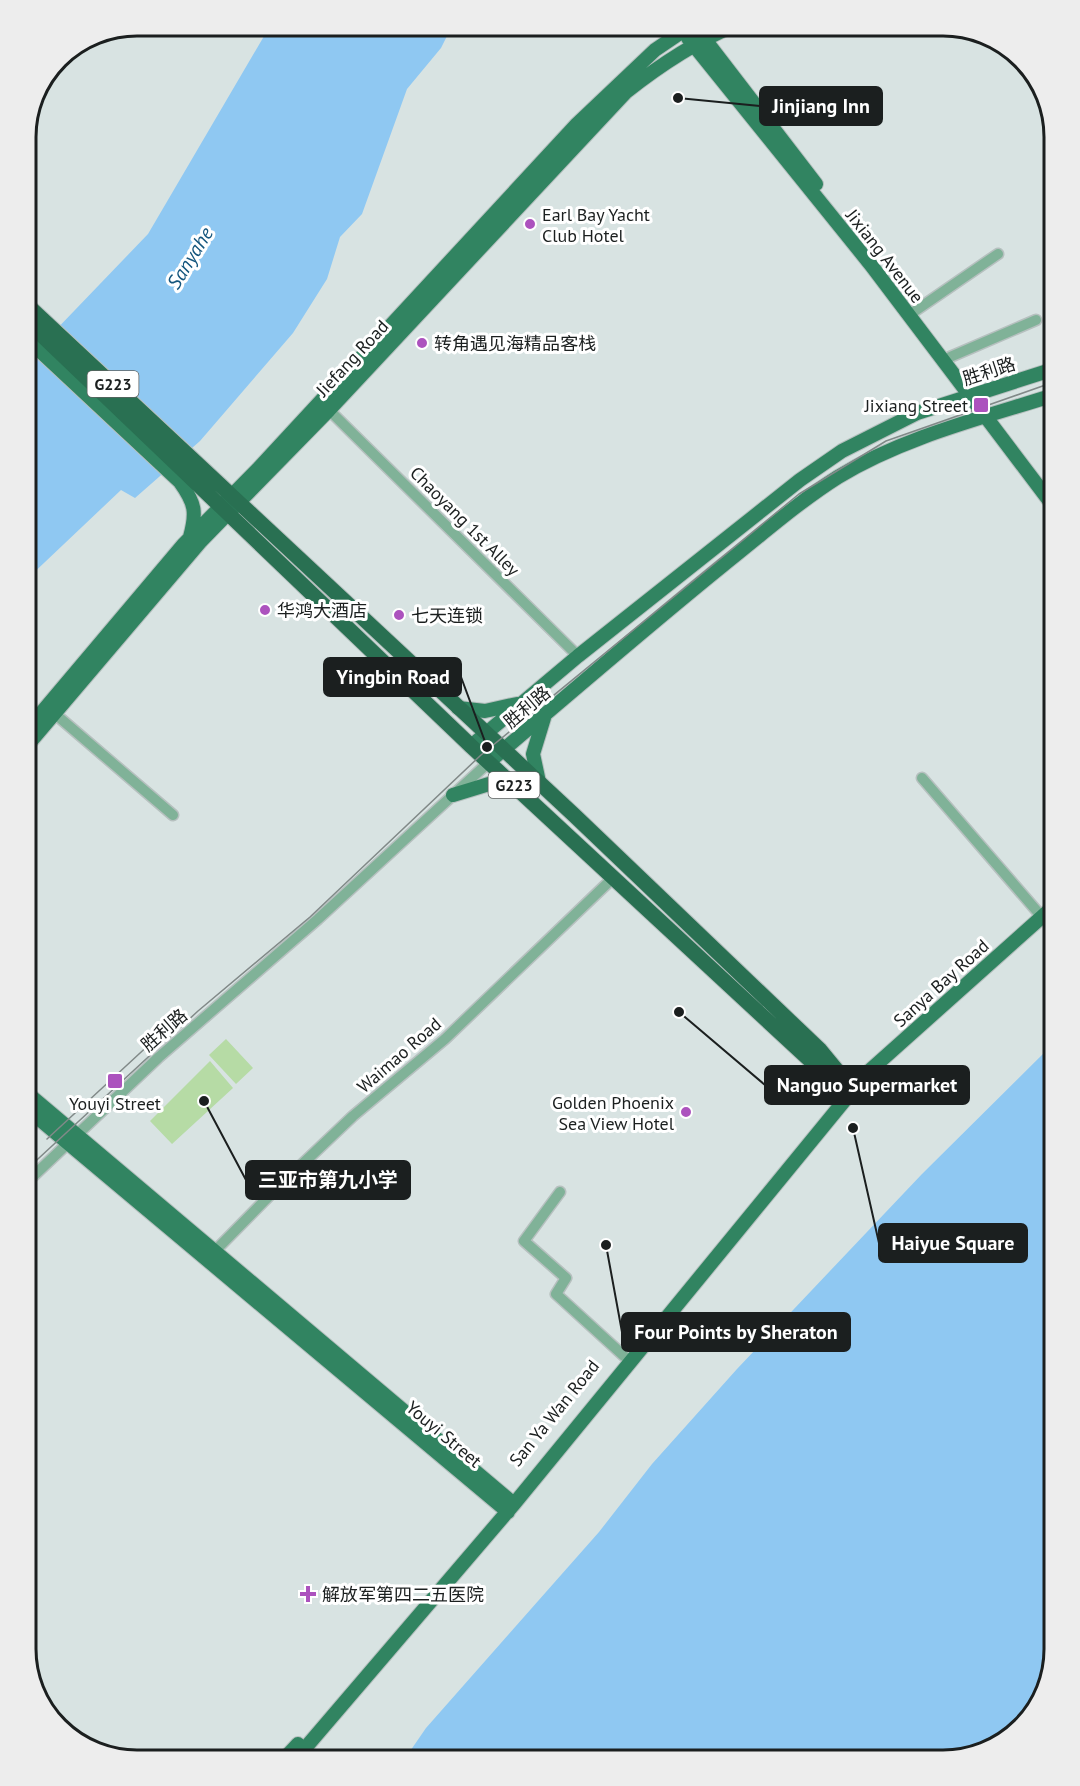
<svg xmlns="http://www.w3.org/2000/svg" width="1080" height="1786" viewBox="0 0 1080 1786" font-family="'PT Sans','Noto Sans SC',sans-serif">
  <style>
    .green { fill: #b6dba5 }
    .water { fill: #8fc8f2 }
    .lines { fill: none; stroke-linecap: round; stroke-linejoin: round }
    .minor-casing { stroke: #b6c0bf; stroke-width: 13 }
    .major-casing { stroke: #b6c0bf; stroke-width: 16 }
    .highway-casing { stroke: #b6c0bf; stroke-width: 17 }
    .minor { stroke: #80b298; stroke-width: 10 }
    .major { stroke: #318461; stroke-width: 14 }
    .highway { stroke: #297052; stroke-width: 15 }
    .tram { stroke: #818988; stroke-width: 1.5 }
    .poi-dot { fill: #ac52be; stroke: #fff; stroke-width: 2 }
    .labels { text-anchor: middle; dominant-baseline: central; stroke-width: 6; stroke-linejoin: round; paint-order: stroke }
    .shield { fill: #fff; stroke: #5f6262; stroke-width: 1.5 }
    .shield-label { font-size: 16px; font-weight: bold; fill: #1b1f1f }
    .poi-label { font-size: 18px; fill: #1b1f1f; stroke: #fff; text-anchor: start }
    .street-label { font-size: 18px; fill: #1b1f1f; stroke: #fff }
    .water-label { font-size: 20px; font-style: italic; fill: #13557d; stroke: #fff }
    .rim { fill: none; stroke: #1b1f1f; stroke-width: 3 }
    .leader { fill: none; stroke: #1b1f1f; stroke-width: 2 }
    .callout-dot { fill: #1b1f1f; stroke: #fff; stroke-width: 2 }
    .callout { fill: #1b1f1f; stroke: #1b1f1f; stroke-width: 2 }
    .callout-label { font-size: 20px; text-anchor: middle; font-weight: bold; fill: #fff }
  </style>
  <rect width="100%" height="100%" fill="#d8e3e2"/>
  <path class="green" d="M226,1039l27,29 -17,16 -27,-29z
    M210,1061l23,27 -61,56 -22,-23z"/>
  <path class="water" d="M270,26h182l-11,22 -34,41 -45,125 -22,23 -13,42 -34,54 -93,108 -65,57 -14,-8 -95,90v-219l122,-127z
    M1054,1043v607l-18,61 -43,38 -50,11h-539l22,-32 173,-196 53,-68 85,-95 185,-195z"/>
  <g class="lines">
    <g class="minor-casing">
      <path id="minor" d="M915,311l83,-57
        M950,357l86,-37
        M329,410l249,246
        M54,713l119,102
        M922,778l120,139
        M26,1183l133,-126 159,-138 171,-157
        M560,1192l-36,49 42,37 -10,16 68,62
        M210,1256l65,-66 78,-74 92,-77 169,-162"/>
    </g>
    <g class="major-casing">
      <path id="major" d="M700,33l116,151
        M688,38l183,227 183,242
        M26,338l154,144c15,21 17,30 10,55
        M458,708l27,3 32,-7
        M26,731l157,-186 75,-76 319,-345 78,-74 28,-19 13,-5
        M471,746l107,-90 222,-176 42,-29 75,-38 137,-44
        M26,747l175,-206 128,-131 297,-318c34,-27 67,-49 107,-66
        M489,762c78,-66 154,-132 233,-196 38,-30 75,-63 116,-89 66,-40 144,-59 216,-82
        M539,782l-6,-28 11,-36
        M453,795l36,-11 28,6
        M26,1092l488,412
        M26,1108l482,404
        M283,1760l15,-16
        M295,1760l219,-256 353,-431 187,-167"/>
    </g>
    <g class="highway-casing">
      <path id="highway" d="M26,304l548,511 246,235 28,34
        M26,320l445,426 341,316 25,15"/>
    </g>
    <use href="#minor" class="minor"/>
    <use href="#major" class="major"/>
    <use href="#highway" class="highway"/>
    <path class="tram" d="M47,1139l132,-122
      M26,1170l172,-159 112,-94 171,-162 318,-261 87,-53 168,-59"/>
  </g>
  <g class="poi-dot">
    <circle cx="530" cy="224" r="6"/>
    <circle cx="422" cy="343" r="6"/>
    <rect x="973" y="397" width="16" height="16" rx="3"/>
    <circle cx="265" cy="610" r="6"/>
    <circle cx="399" cy="615" r="6"/>
    <rect x="107" y="1073" width="16" height="16" rx="3"/>
    <circle cx="686" cy="1112" r="6"/>
    <path d="M305 1585h6v6h6v6h-6v6h-6v-6h-6v-6h6z"/>
  </g>
  <g class="labels">
    <g class="shield">
      <rect x="87.5" y="371" width="51" height="26" rx="4.5"/>
      <rect x="488.5" y="772" width="51" height="26" rx="4.5"/>
    </g>
    <g class="shield-label">
      <text x="113" y="384">G223</text>
      <text x="514" y="785">G223</text>
    </g>
    <g class="poi-label">
      <text x="542" y="214">Earl Bay Yacht<tspan x="542" dy="21">Club Hotel</tspan></text>
      <text x="434" y="343">转角遇见海精品客栈</text>
      <text x="968" y="405" text-anchor="end">Jixiang Street</text>
      <text x="277" y="610">华鸿大酒店</text>
      <text x="411" y="615">七天连锁</text>
      <text x="674" y="1102" text-anchor="end">Golden Phoenix<tspan x="674" dy="21">Sea View Hotel</tspan></text>
      <text x="115" y="1103" text-anchor="middle">Youyi Street</text>
      <text x="322" y="1594">解放军第四二五医院</text>
    </g>
    <g class="street-label">
      <text transform="translate(885 256) rotate(52)">Jixiang Avenue</text>
      <text transform="translate(352 358) rotate(-47)">Jiefang Road</text>
      <text transform="translate(989 371) rotate(-18)">胜利路</text>
      <text transform="translate(465 521) rotate(45)">Chaoyang 1st Alley</text>
      <text transform="translate(527 707) rotate(-40)">胜利路</text>
      <text transform="translate(941 983) rotate(-42)">Sanya Bay Road</text>
      <text transform="translate(164 1030) rotate(-41)">胜利路</text>
      <text transform="translate(399 1055) rotate(-41)">Waimao Road</text>
      <text transform="translate(554 1413) rotate(-51)">San Ya Wan Road</text>
      <text transform="translate(444 1434) rotate(40)">Youyi Street</text>
    </g>
    <g class="water-label">
      <text transform="translate(190 258) rotate(-58)">Sanyahe</text>
    </g>
  </g>
  <path d="M0 0H1080V1786H0ZM137 36H943A101 101 0 0 1 1044 137V1649A101 101 0 0 1 943 1750H137A101 101 0 0 1 36 1649V137A101 101 0 0 1 137 36Z" fill="#ededed" fill-rule="evenodd"/>
  <path class="rim" d="M137 36H943A101 101 0 0 1 1044 137V1649A101 101 0 0 1 943 1750H137A101 101 0 0 1 36 1649V137A101 101 0 0 1 137 36Z"/>
  <path class="leader" d="M678 98L760 106M487 747L461 677M679 1012L765 1085M204 1101L246 1180M853 1128L879 1243M606 1245L622 1332"/>
  <g class="callout-dot">
    <circle cx="678" cy="98" r="6"/>
    <circle cx="487" cy="747" r="6"/>
    <circle cx="679" cy="1012" r="6"/>
    <circle cx="204" cy="1101" r="6"/>
    <circle cx="853" cy="1128" r="6"/>
    <circle cx="606" cy="1245" r="6"/>
  </g>
  <g class="callout">
    <rect x="760" y="87" width="122" height="38" rx="6"/>
    <rect x="324" y="658" width="137" height="38" rx="6"/>
    <rect x="765" y="1066" width="204" height="38" rx="6"/>
    <rect x="246" y="1161" width="164" height="38" rx="6"/>
    <rect x="879" y="1224" width="148" height="38" rx="6"/>
    <rect x="622" y="1313" width="228" height="38" rx="6"/>
  </g>
  <g class="callout-label">
    <text x="821" y="113">Jinjiang Inn</text>
    <text x="393" y="684">Yingbin Road</text>
    <text x="867" y="1092">Nanguo Supermarket</text>
    <text x="328" y="1187">三亚市第九小学</text>
    <text x="953" y="1250">Haiyue Square</text>
    <text x="736" y="1339">Four Points by Sheraton</text>
  </g>
</svg>
